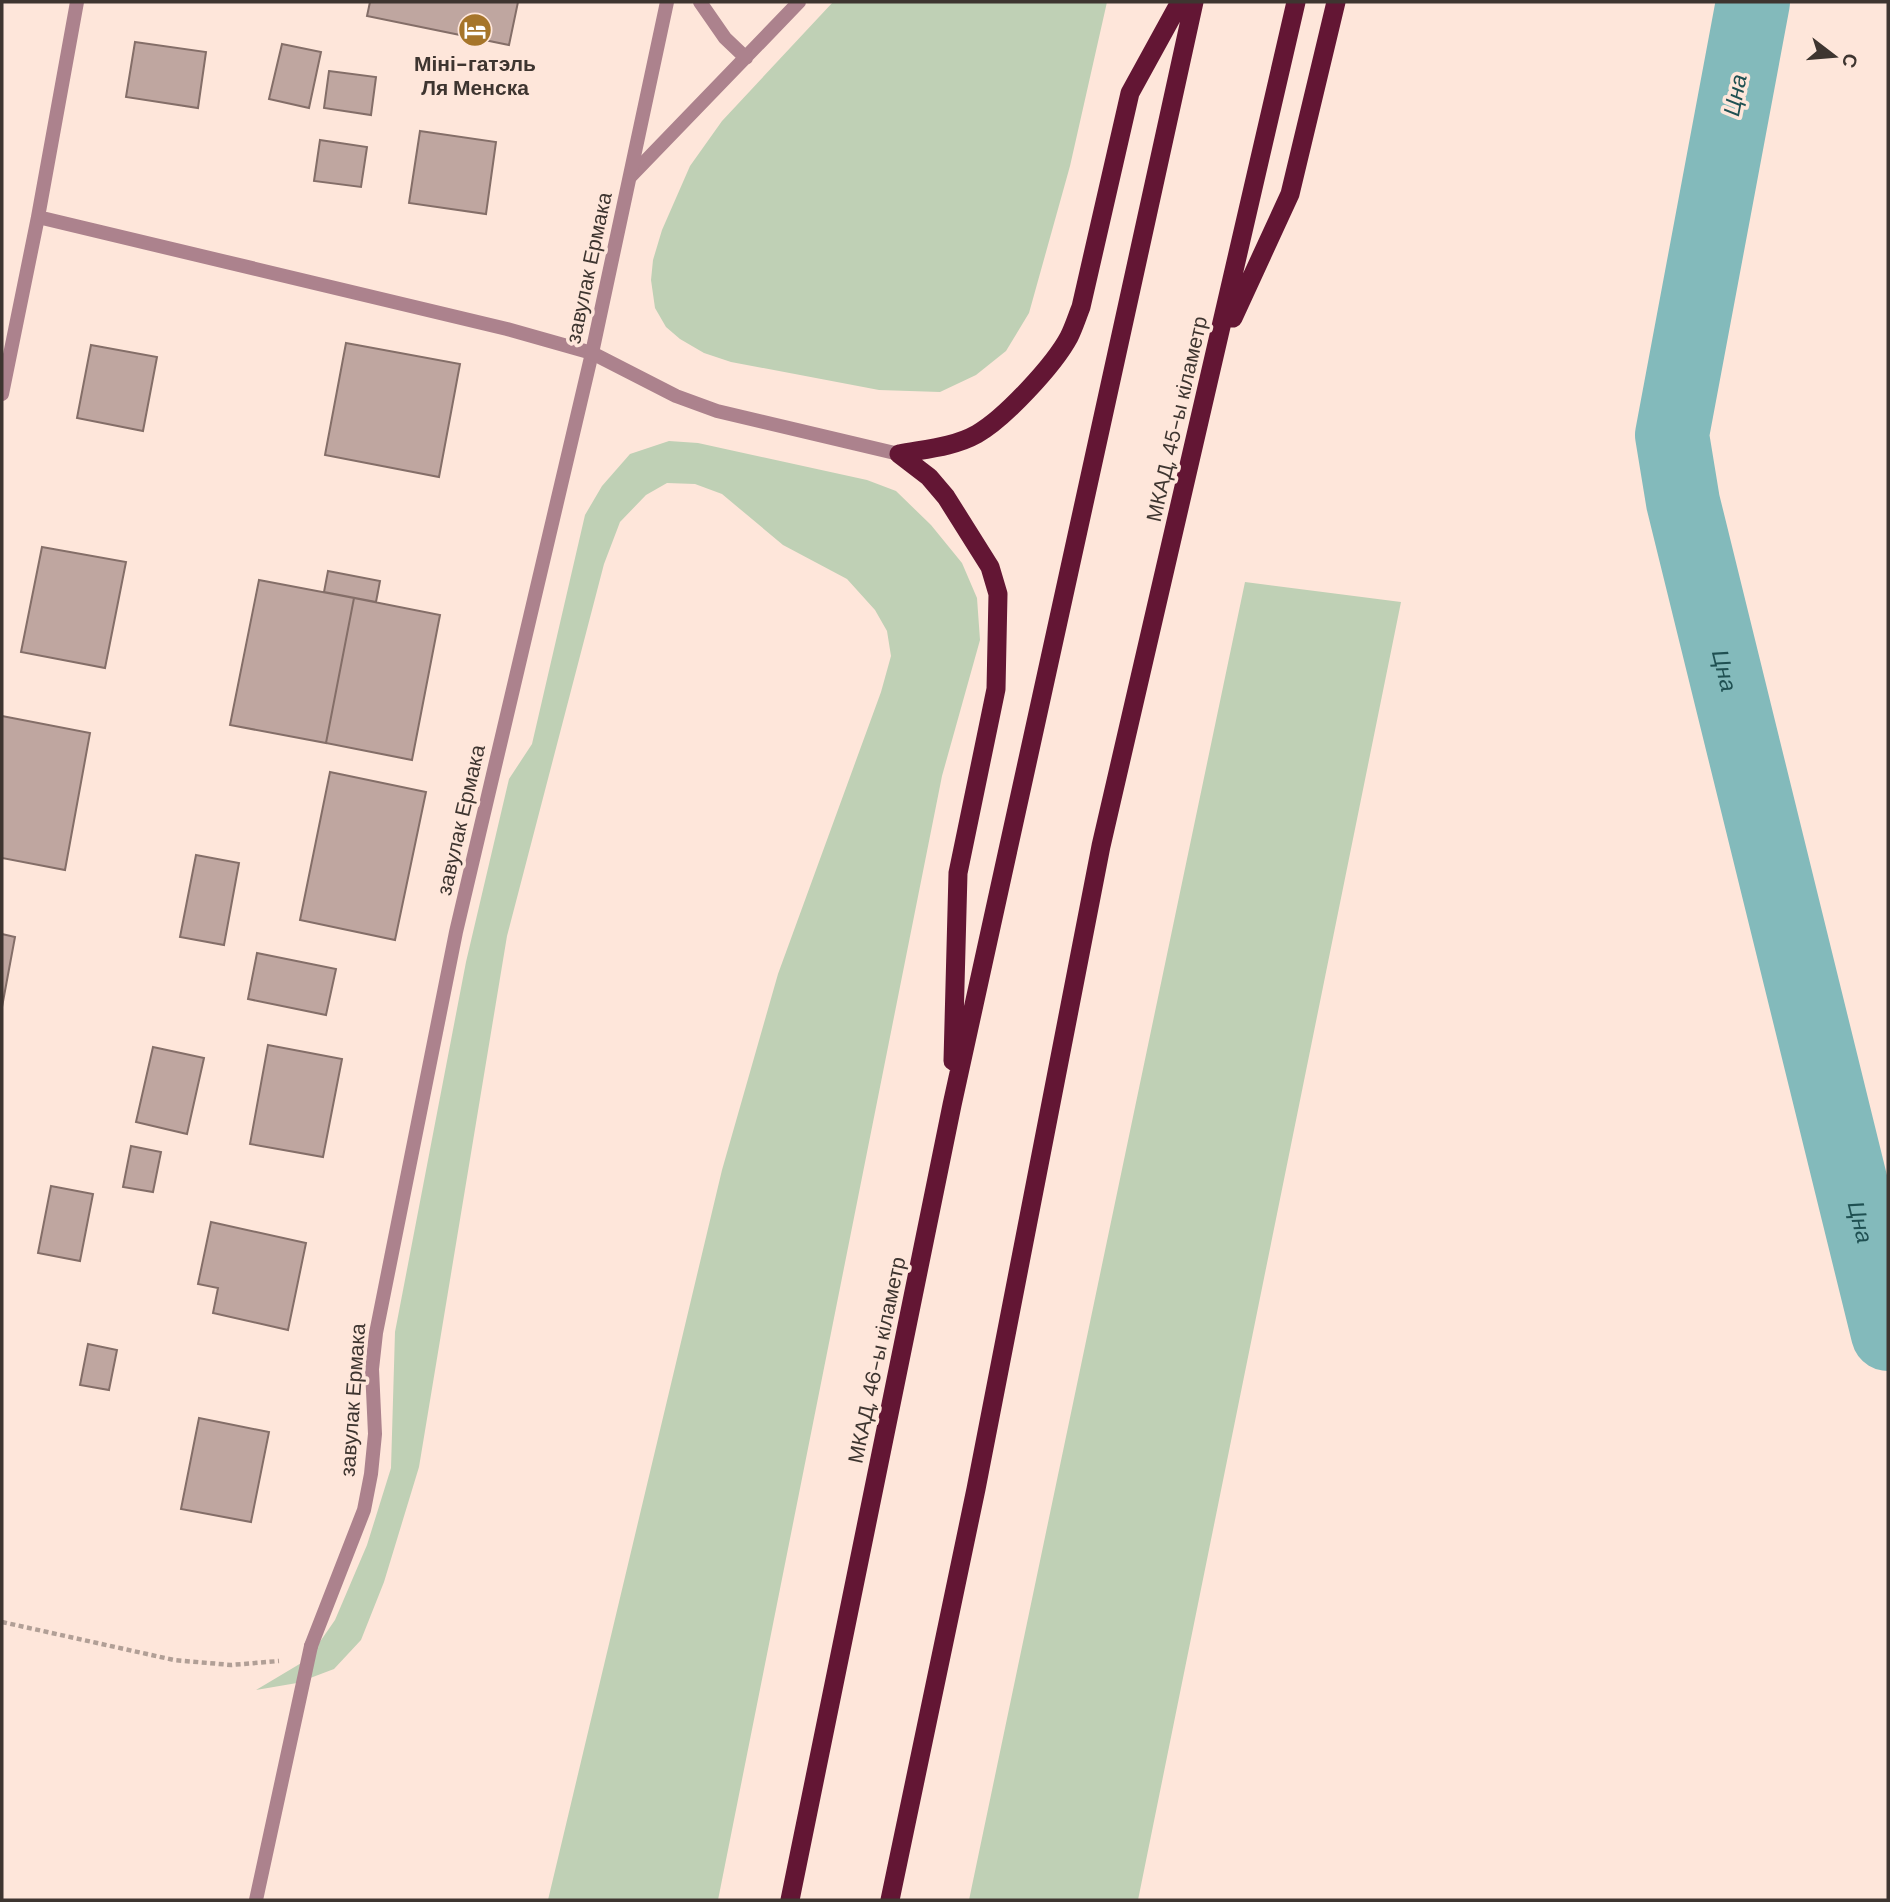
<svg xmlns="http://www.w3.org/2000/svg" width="1890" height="1902" viewBox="0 0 1890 1902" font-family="'DM Sans',sans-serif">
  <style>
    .green { fill: #bfd0b5 }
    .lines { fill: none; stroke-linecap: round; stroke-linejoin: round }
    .river { stroke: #83babb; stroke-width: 74 }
    .building { fill: #bfa6a0; stroke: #846e68; stroke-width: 2 }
    .path { stroke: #b19f96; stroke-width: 4.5; stroke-dasharray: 5 3.5; stroke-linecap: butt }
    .service { stroke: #ac828d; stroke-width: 14 }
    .minor { stroke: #ac828d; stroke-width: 14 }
    .tertiary { stroke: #ac828d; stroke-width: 14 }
    .trunk { stroke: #631634; stroke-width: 19 }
    .labels { text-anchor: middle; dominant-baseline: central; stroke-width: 7; stroke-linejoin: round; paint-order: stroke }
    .poi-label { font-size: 21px; font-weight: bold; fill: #3e3530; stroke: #fee6da }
    .street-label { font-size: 21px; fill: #3e3530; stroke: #fee6da }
    .water-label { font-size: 23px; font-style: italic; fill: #1f5052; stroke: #fee6da }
  </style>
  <rect width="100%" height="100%" fill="#fee6da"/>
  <path class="green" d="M833,2h274l-37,164 -41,147 -23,38 -30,24 -36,17 -61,-2 -148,-28 -27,-9 -24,-14 -14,-12 -11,-19 -4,-28 2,-20 9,-30 28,-64 32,-45z
    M669,441l29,2 169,37 29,11 35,34 31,38 15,35 3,42 -38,136 -224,1124h-170l174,-730 56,-196 103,-282 10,-36 -4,-25 -12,-21 -28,-31 -64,-34 -61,-51 -27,-10 -28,-1 -21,12 -26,27 -16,42 -97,372 -88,531 -35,115 -23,58 -27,29 -37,14 -41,7 52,-31 27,-39 32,-75 24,-77 4,-136 71,-370 43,-183 23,-35 53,-229 17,-29 28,-32z
    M1245,582l156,20 -263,1298h-169z"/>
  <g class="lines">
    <path class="river" id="s1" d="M1753,2l-81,433 11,67 205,832"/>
  </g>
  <path class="building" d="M370,2h148l-9,43 -142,-29z
    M135,42l71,10 -8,56 -72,-11z
    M282,44l39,8 -12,56 -40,-9z
    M329,71l47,6 -5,38 -47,-7z
    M420,131l76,11 -10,72 -77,-11z
    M320,140l47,7 -6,40 -47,-6z
    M346,343l114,21 -21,113 -114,-22z
    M91,345l66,12 -14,74 -66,-13z
    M42,547l84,15 -21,106 -84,-16z
    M328,571l52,10 -4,21 -52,-10z
    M259,580l95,18 -28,145 -96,-18z
    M354,598l86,17 -28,145 -86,-17z
    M2,716l88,17 -25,137 -63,-12z
    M330,772l96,20 -31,148 -95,-20z
    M196,855l43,8 -15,82 -44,-8z
    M2,934l13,3 -13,70z
    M257,953l79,16 -10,46 -78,-16z
    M268,1045l74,14 -19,98 -73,-13z
    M153,1047l51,11 -17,76 -51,-12z
    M131,1146l30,6 -8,40 -30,-5z
    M51,1186l42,8 -13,67 -42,-8z
    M211,1222l95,21 -18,87 -75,-17 5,-25 -20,-4z
    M88,1344l29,6 -8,40 -29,-5z
    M199,1418l70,14 -18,90 -70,-13z"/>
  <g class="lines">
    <path class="path" d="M2,1622l172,38 57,5 48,-4"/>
    <path class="service" d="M700,2l25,36 21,20
      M631,176l168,-174
      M256,1900l55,-254"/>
    <path class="minor" d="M38,217l469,112 85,24 -136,579 -80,401 -4,36 3,65 -4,40 -7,36 -53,136
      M2,394l36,-177 39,-215"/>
    <path class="tertiary" d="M667,2l-75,351 84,43 41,15 182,43"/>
    <path class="trunk" d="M1233,318l57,-124 46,-192
      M899,454l30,23 17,20 44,70 8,27 -2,95 -38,184 -5,188
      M899,454c26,-5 55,-7 78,-20 28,-16 77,-69 92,-97 5,-10 8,-20 12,-30l49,-214 50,-91
      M790,1900l162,-795 242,-1103
      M890,1900l86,-411 125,-643 195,-844"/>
  </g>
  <defs>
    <g id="hotel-disc" transform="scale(1.75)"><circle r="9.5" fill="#a6752a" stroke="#fee6da"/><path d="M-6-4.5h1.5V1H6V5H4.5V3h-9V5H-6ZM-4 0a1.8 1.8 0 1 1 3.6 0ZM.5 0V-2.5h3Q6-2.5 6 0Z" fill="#fff"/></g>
  </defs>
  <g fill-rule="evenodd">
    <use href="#hotel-disc" x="475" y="30"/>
  </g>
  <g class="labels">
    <g class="poi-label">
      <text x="475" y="64">Міні-гатэль<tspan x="475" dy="24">Ля Менска</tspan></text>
    </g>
    <g class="street-label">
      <text transform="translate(589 268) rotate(-78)">завулак Ермака</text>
      <text transform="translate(1177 419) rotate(-77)">МКАД, 45-ы кіламетр</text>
      <text transform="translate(461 820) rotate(-77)">завулак Ермака</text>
      <text transform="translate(877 1360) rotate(-78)">МКАД, 46-ы кіламетр</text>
      <text transform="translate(353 1400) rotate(-86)">завулак Ермака</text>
    </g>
    <g class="water-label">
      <text transform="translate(1735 95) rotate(-79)">Цна</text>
      <text stroke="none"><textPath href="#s1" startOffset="682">Цна</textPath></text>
      <text stroke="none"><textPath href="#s1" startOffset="1250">Цна</textPath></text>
    </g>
  </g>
  <rect width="1890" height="1902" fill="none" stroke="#3e3530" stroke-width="7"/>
  <g transform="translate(1834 56) rotate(106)" stroke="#fee6da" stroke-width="5" paint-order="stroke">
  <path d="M0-5L12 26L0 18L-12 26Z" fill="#3e3530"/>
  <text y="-10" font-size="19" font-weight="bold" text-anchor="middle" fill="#3e3530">С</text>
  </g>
</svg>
